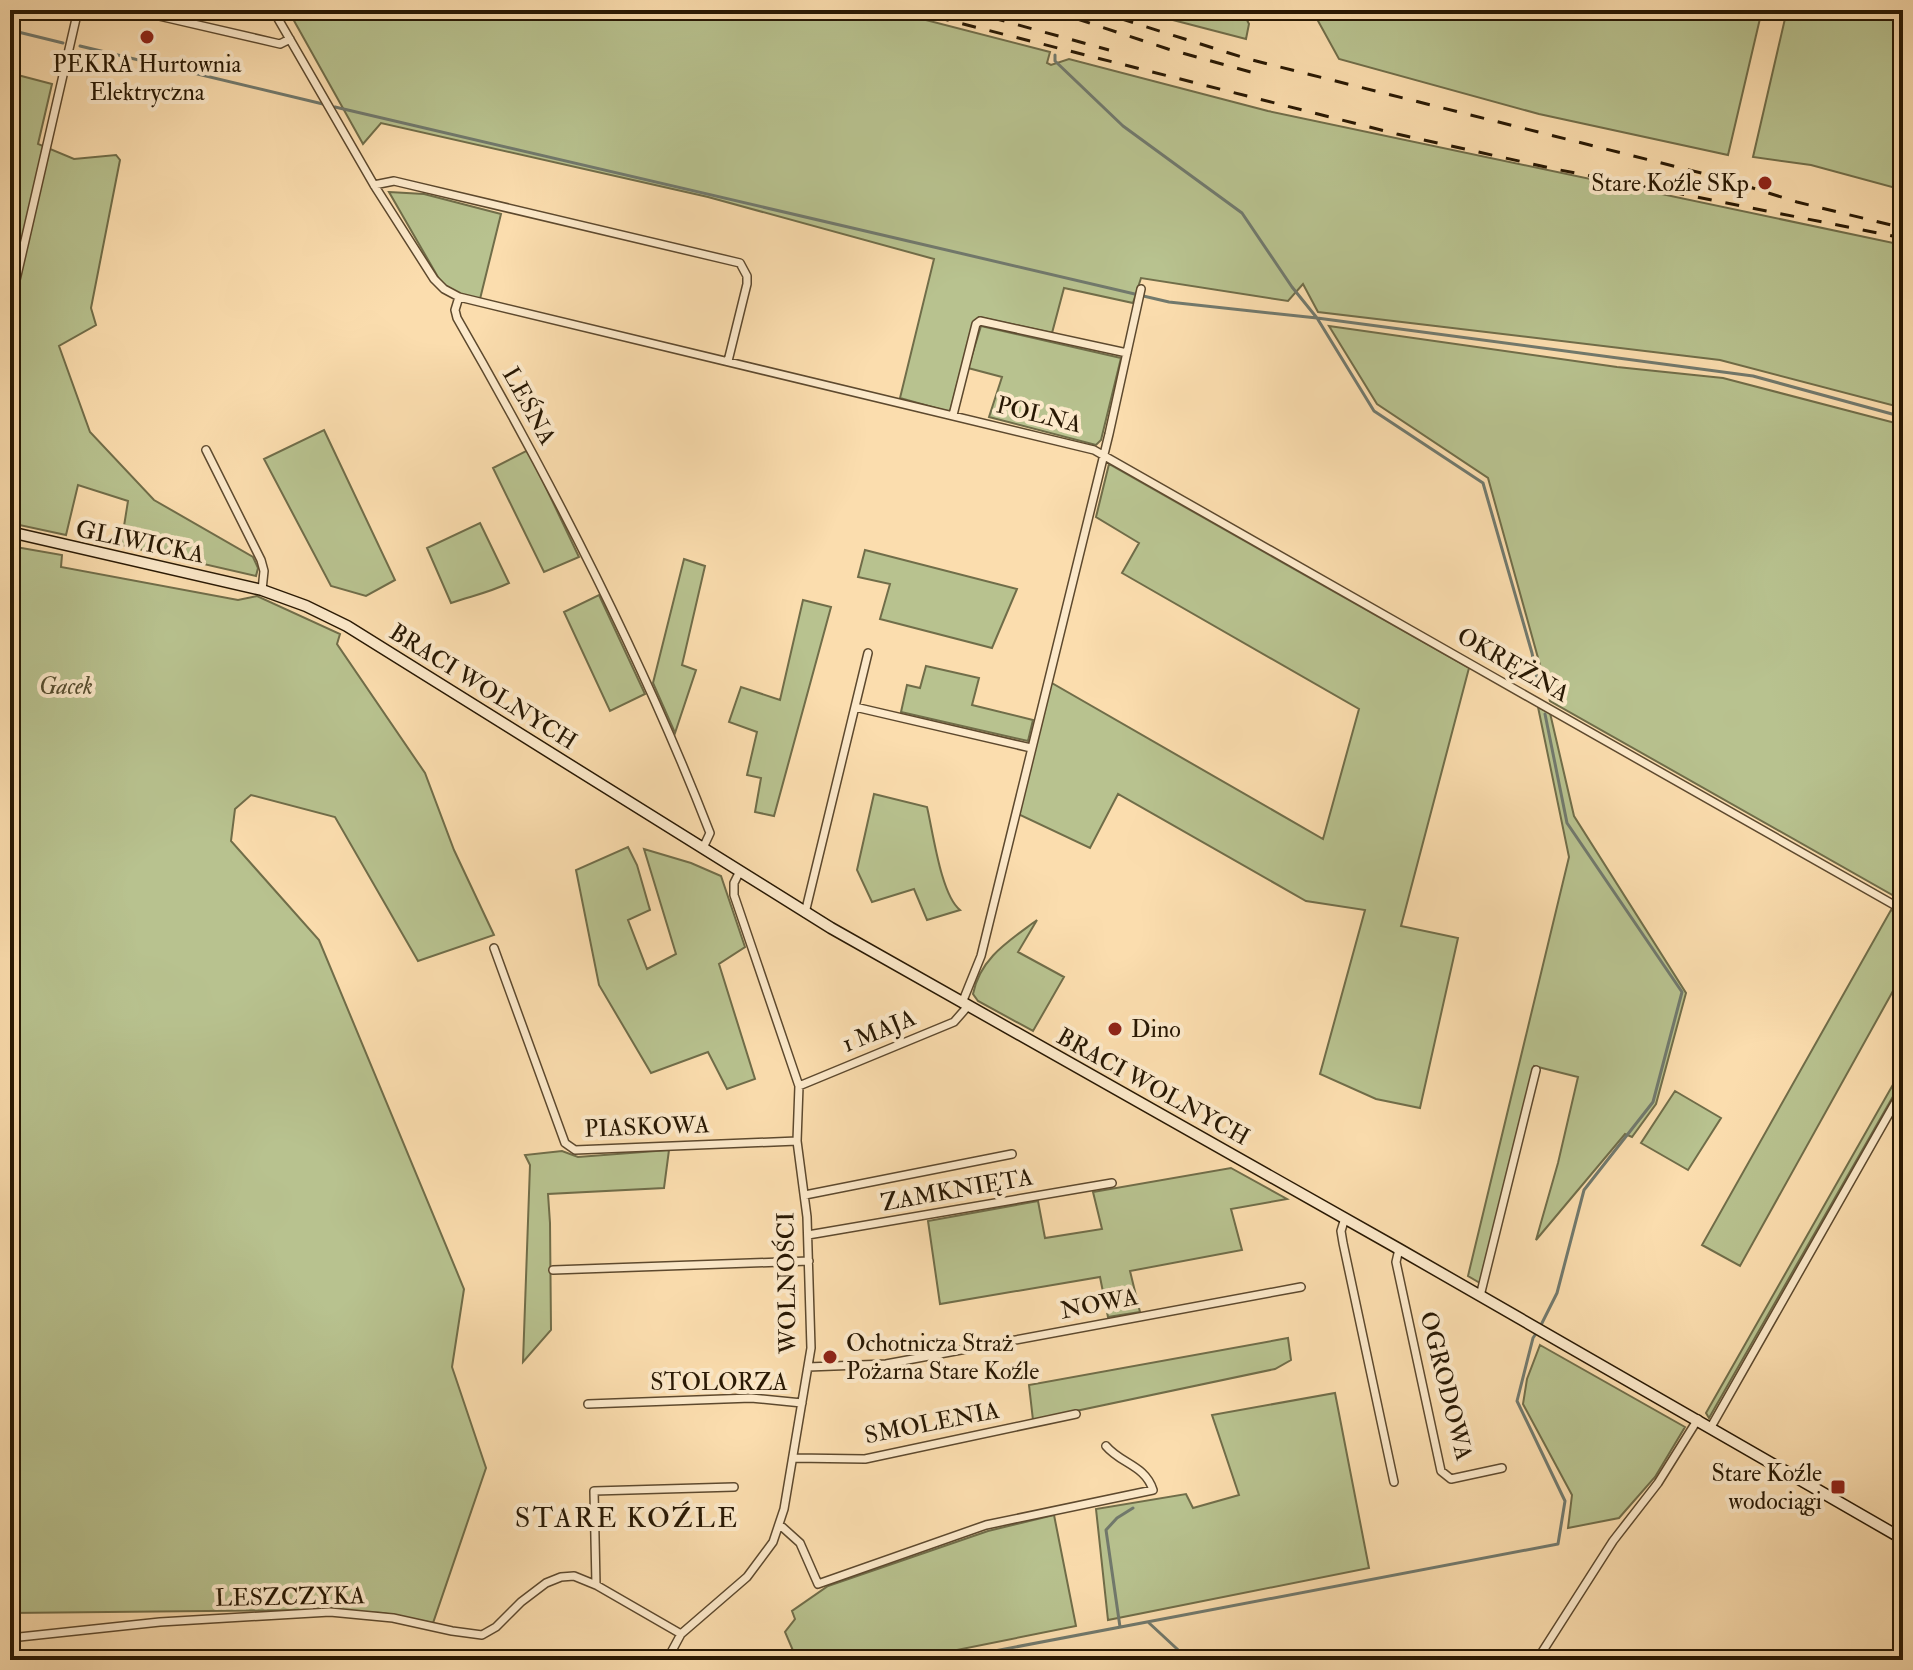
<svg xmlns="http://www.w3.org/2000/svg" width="1913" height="1670" viewBox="0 0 1913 1670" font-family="'IM FELL Double Pica',serif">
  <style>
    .green { fill: #b8c28f; stroke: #706d49; stroke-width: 2 }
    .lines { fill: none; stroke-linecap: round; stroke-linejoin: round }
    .stream { stroke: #71796d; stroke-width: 3 }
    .minor-casing { stroke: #5d492e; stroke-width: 10 }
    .secondary-casing { stroke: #281803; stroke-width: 13 }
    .minor { stroke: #fce9ca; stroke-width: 7 }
    .secondary { stroke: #fce9ca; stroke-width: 10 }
    .rail { stroke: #281803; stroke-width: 3; stroke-dasharray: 14 14; stroke-linecap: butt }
    .poi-dot { fill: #8f2418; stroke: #fce9ca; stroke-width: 3 }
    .labels { text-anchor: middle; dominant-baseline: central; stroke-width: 8; stroke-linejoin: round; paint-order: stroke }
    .poi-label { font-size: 24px; fill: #281803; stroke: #fce9ca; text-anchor: end }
    .street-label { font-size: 24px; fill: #281803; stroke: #fce9ca }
    .park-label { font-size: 24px; font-style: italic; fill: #534b2d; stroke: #fce9ca }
    .quarter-label { font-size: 28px; letter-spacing: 2px; fill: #281803; stroke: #fce9ca }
  </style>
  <rect width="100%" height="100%" fill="#fbddae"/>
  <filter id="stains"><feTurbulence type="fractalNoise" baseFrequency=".0025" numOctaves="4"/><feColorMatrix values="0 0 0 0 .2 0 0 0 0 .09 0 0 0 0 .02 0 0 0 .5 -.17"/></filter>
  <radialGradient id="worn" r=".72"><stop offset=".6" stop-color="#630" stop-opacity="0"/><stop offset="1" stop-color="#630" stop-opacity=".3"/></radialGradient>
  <path class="green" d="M288,10h599l163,42 -3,11 4,2 18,-6 199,52 635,134v163l-183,-48 -402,-48 -15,-28 -15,17 -147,-23 -8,25 -69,-15 -12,45 -73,-16 -6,6 -23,89 -50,-14 34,-139 -226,-62 -327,-74 -18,21z
    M1145,10h97l7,14 -3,15 -77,-20z
    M1312,10h450l-34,145 -189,-41 -200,-55z
    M1787,10h116v180l-92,-25 -58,-8z
    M10,73l42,11 -14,60 36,15 42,-4 4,5 -29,148 5,17 -37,21 31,86 64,68 99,57 5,11 -2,8 -135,-31 7,-44 -50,-16 -12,50 -56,-12z
    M389,192l35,2 77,20 -21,85 -34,-8z
    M981,326l140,32 -20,82 -5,5 -107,-28 13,-40 -34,-9z
    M1329,326l288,41 106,11 180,47v476l-353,-200 -62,-223 -111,-74z
    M324,430l71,150 -29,16 -35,-10 -67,-127z
    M528,450l51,107 -35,15 -51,-104z
    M1109,464l360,204 -68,258 57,12 -38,170 -44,-9 -56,-25 45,-164 -59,-9 -188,-107 -28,54 -72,-34 32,-132 273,157 36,-130 -237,-136 17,-30 -43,-26z
    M480,523l29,60c-21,10 -38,13 -58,20l-24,-55z
    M10,546l52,9 -1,12 177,33 19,-4 83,38 -3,10 88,129 29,77 40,85 -76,26 -83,-144 -84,-22 -16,14 -4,32 88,99 145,349 -12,78 34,101 -53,155 -50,-10 -64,-3 -309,3z
    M865,550l152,39 -25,59 -112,-29 10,-35 -32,-7z
    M684,559l21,7 -23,99 14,5 -21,63 -22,-50z
    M599,595l46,99 -35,17 -46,-99z
    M803,600l28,7 -57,209 -19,-4 6,-34 -14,-3 10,-43 -28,-10 12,-35 39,13z
    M926,666l53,12 -7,27 61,15 -5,21 -127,-29 6,-27 13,3z
    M1538,707l12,6 24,103 112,177 -30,111 -24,33 -7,-3 -89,106 22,-77 20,-86 -44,-11 -54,217 -12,-7 101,-419z
    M874,794l53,13c6,25 14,88 33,103l-33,10 -13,-31 -42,13 -15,-32z
    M628,847l9,18 13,45 -22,10 19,49 29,-15 -32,-105 47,14 30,13 24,71 -26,17 36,115 -28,10 -19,-37 -57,21 -52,-88 -23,-115z
    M1891,910l12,6v57l-163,293 -38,-21z
    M1037,920l-19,32 46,25 -31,54 -55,-30 -5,-7c7,-36 36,-53 64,-74z
    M1903,1067v12l-194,339 -3,-5z
    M1675,1091l46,27 -33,52 -47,-27z
    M669,1150l-5,38 -116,6 2,29 1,107 -28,32 7,-197 -5,-10 37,-4 16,6z
    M1231,1168l56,31 -56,10 11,41 -112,21 10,41 -32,5 -8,-40 -160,27 -12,-83 110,-20 7,37 57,-9 -9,-37z
    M1288,1338l3,22 -16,9 -242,51 -4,-35z
    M1540,1345l145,82 -30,50 -36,41 -51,10 4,-33 -49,-91 4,-25z
    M1335,1393l34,175 -261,52 -12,-111 90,-15 7,14 46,-13 -27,-80z
    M1054,1515l22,111 -169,34h-110l-12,-28 10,-13 -3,-8 36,-25 160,-55z"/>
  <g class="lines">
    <path class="stream" d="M10,30l53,13
      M80,46l243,58
      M1055,55v6l68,65 119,87 50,74 25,31 57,93 109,72 49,170 7,36
      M335,107l834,195 148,16 436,58 150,41
      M1541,1325l16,-32 27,-103 69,-88 29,-110 -115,-169 -22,-109
      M1148,1622l41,38
      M1120,1627l-14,-97 11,-12 16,-10
      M947,1660l611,-116 7,-43 -48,-100 16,-63 4,-6"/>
    <g class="minor-casing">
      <path id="minor" d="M133,10l147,34 10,-5
        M273,10l101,175 60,94 10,10 15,8 -4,13 2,8c95,165 184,337 253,515l-7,15
        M374,185l20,-4 346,82 7,13v8l-19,77
        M459,297l635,153 809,460
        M10,306l68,-296
        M953,415l23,-91 4,-3 147,32
        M206,450l55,110 3,11 -2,19
        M855,707l176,41
        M805,913l63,-260
        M494,948l71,195 10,7 222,-9
        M962,1003l19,-47 128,-522 32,-145
        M799,1086l155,-64 14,-16
        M805,1195l207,-41
        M1345,1218l-4,13 2,12 51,239
        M808,1235l304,-52
        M1399,1249l-3,13 45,209 10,8 51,-11
        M553,1270l256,-9
        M1480,1296l56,-226
        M808,1367l78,-3 415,-77
        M588,1404l163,-6 51,5
        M1711,1427l192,-338
        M793,1458l72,1 211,-45
        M780,1525l20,18 18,41 168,-59 167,-35c-8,-25 -32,-26 -47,-44
        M596,1585l-2,-94 140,-4
        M10,1638l150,-16 170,-10 63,6 59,13 30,4 14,-8 25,-25 25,-19 15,-6 13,-1 22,9 85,49
        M667,1660l14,-26 66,-57 26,-35 11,-33 27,-161 -4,-131 -10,-76 2,-55 -65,-191v-12l6,-12
        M1537,1660l76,-119 45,-58 40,-64"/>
    </g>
    <g class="secondary-casing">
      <path id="secondary" d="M10,532l252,58 44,16 41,20 484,302 568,321 504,290"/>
    </g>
    <use href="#minor" class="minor"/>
    <use href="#secondary" class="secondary"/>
    <path class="rail" d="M908,10l489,124 158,35 348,69
      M964,10l145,40
      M1050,10l118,39 86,24
      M1093,10l155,49 473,119 76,24 94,23"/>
  </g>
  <g class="poi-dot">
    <circle cx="147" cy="37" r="8"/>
    <circle cx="1765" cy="183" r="8"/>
    <circle cx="1115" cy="1029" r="8"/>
    <circle cx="830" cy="1357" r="8"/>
    <rect x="1830" y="1479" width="16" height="16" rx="4"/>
  </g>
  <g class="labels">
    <g class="poi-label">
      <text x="147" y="64" text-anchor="middle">PEKRA Hurtownia<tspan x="147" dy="28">Elektryczna</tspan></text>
      <text x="1749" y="183">Stare Koźle SKp</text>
      <text x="1131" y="1029" text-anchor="start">Dino</text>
      <text x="846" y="1343" text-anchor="start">Ochotnicza Straż<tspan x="846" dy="28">Pożarna Stare Koźle</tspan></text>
      <text x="1822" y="1473">Stare Koźle<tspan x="1822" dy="28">wodociągi</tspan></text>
    </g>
    <g class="street-label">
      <text transform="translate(529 406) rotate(61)">LEŚNA</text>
      <text transform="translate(1039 415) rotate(14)">POLNA</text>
      <text transform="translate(140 542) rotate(12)">GLIWICKA</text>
      <text transform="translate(1513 665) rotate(30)">OKRĘŻNA</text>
      <text transform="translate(483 687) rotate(32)">BRACI WOLNYCH</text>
      <text transform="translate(879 1031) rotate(-22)">1 MAJA</text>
      <text transform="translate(1153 1087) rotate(29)">BRACI WOLNYCH</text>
      <text transform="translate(647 1127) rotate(-2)">PIASKOWA</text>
      <text transform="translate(957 1190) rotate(-10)">ZAMKNIĘTA</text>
      <text transform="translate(787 1283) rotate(-91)">WOLNOŚCI</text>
      <text transform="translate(1099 1304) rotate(-11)">NOWA</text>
      <text x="719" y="1382">STOLORZA</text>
      <text transform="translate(1446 1386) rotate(76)">OGRODOWA</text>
      <text transform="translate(932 1423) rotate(-11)">SMOLENIA</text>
      <text transform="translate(290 1597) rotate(-1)">LESZCZYKA</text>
    </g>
    <g class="park-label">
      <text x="66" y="686">Gacek</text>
    </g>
    <g class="quarter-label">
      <text x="627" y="1518">STARE KOŹLE</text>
    </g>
  </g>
  <rect width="1913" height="1670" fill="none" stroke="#fbddae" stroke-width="40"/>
  <rect x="12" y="12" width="1889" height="1646" fill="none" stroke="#281803" stroke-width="4"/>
  <rect x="20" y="20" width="1873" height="1630" fill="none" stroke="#281803" stroke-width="2"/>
  <rect width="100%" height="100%" filter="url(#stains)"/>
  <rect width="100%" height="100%" fill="url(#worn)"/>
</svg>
